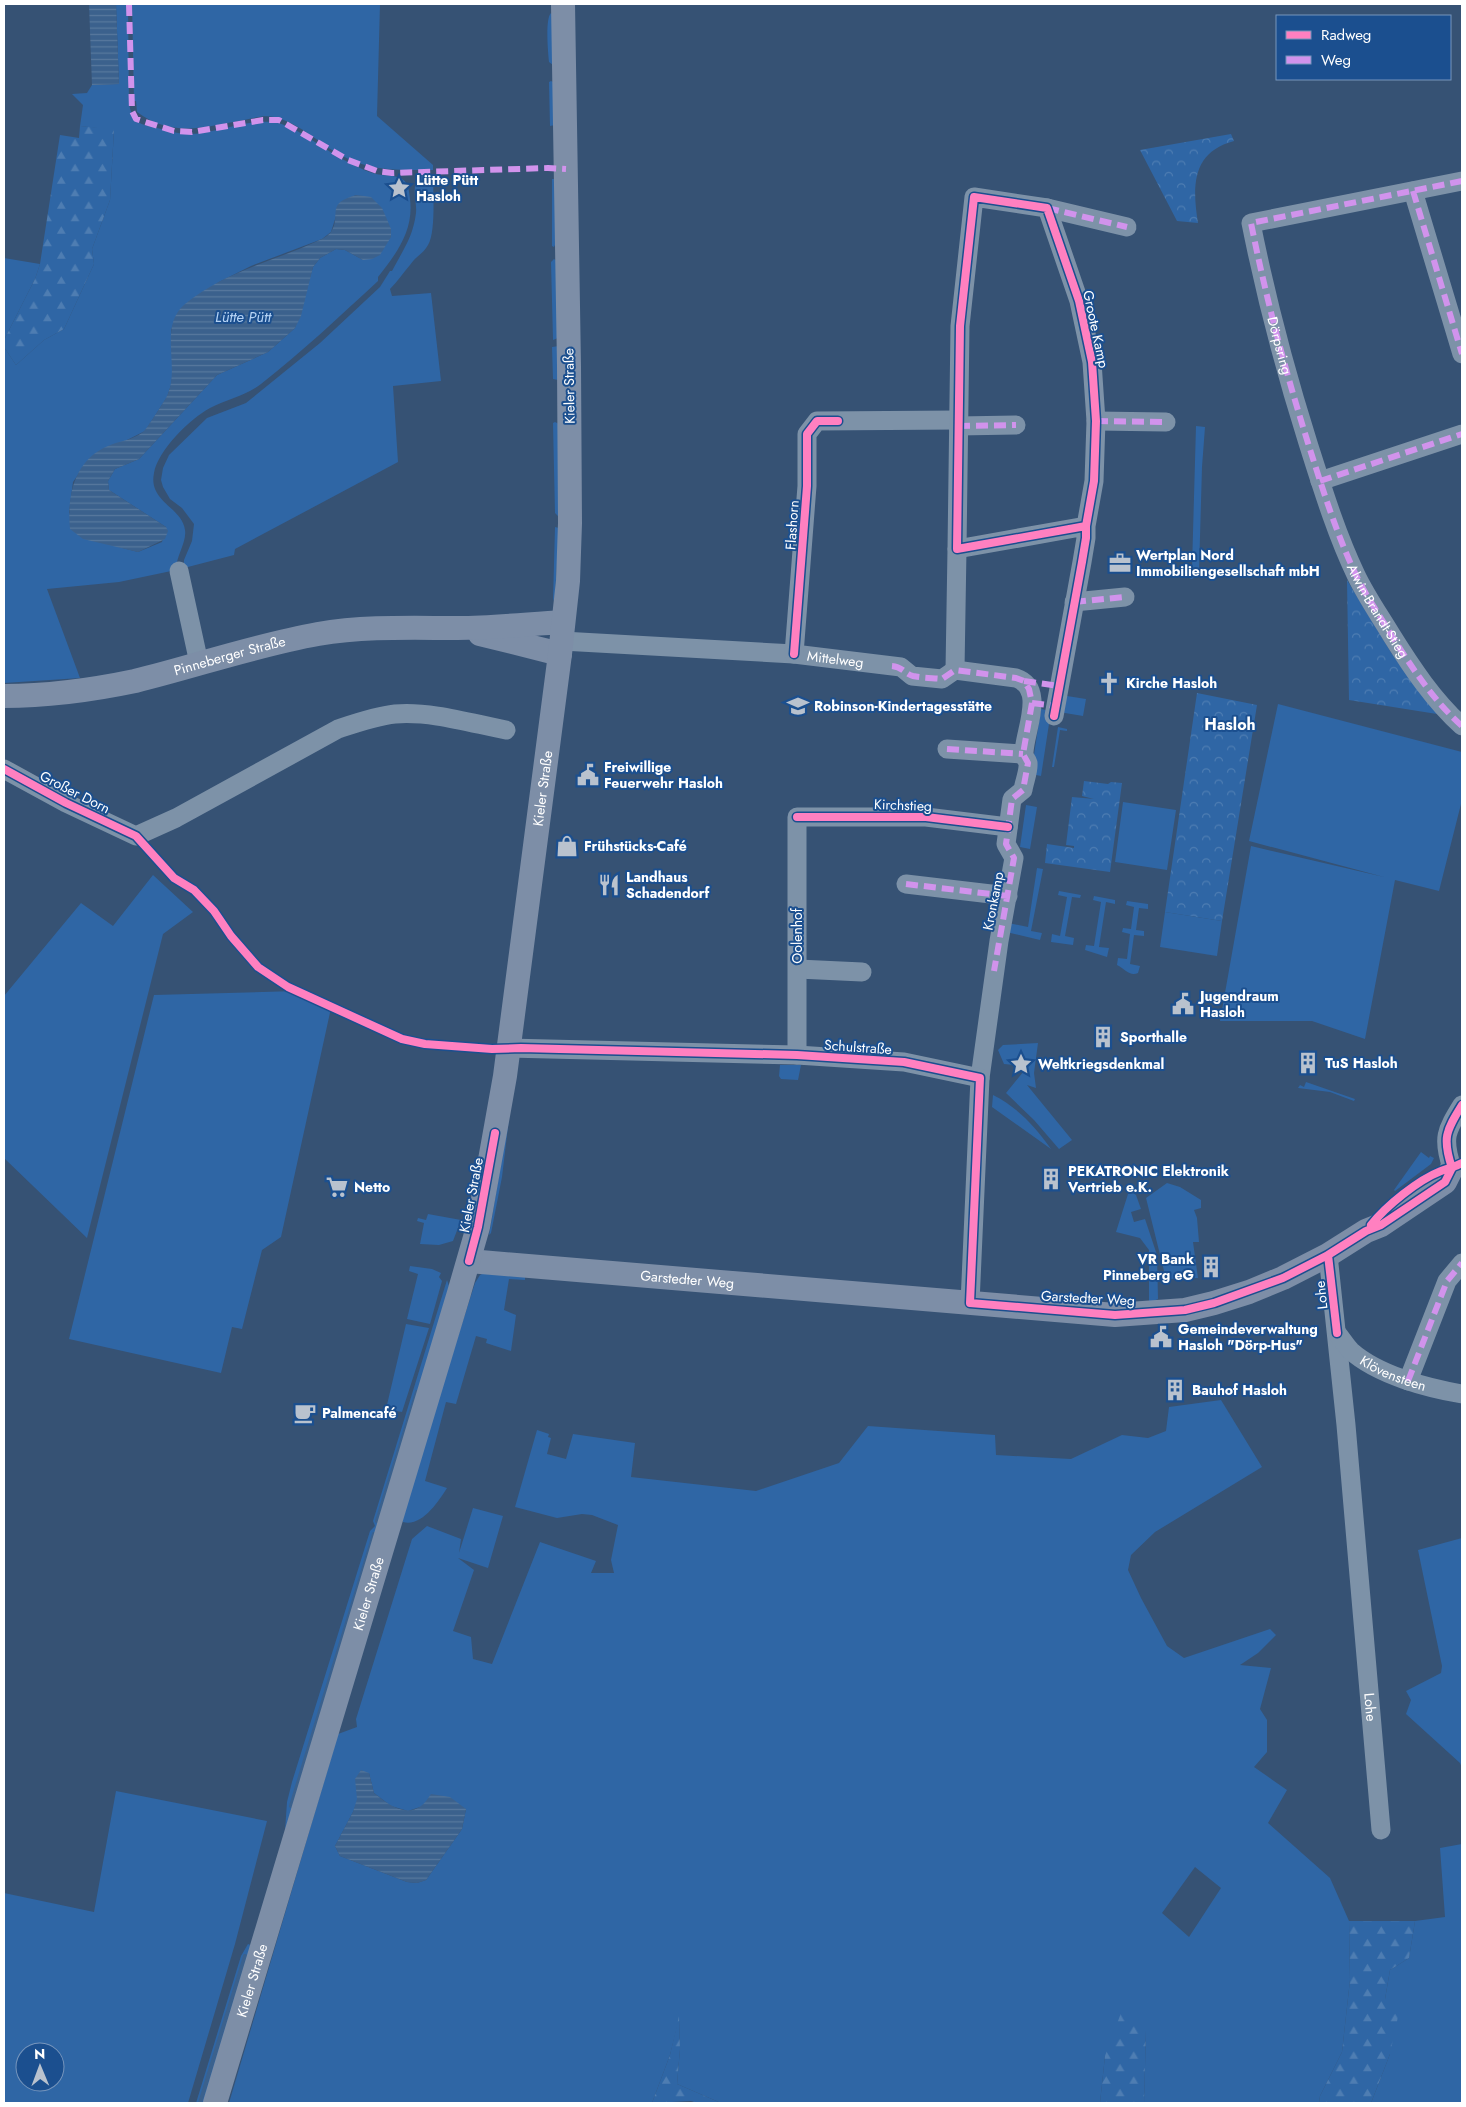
<svg xmlns="http://www.w3.org/2000/svg" width="1466" height="2107" viewBox="0 0 1466 2107" font-family="Jost,sans-serif">
  <style>
    .grass { fill: #2f66a5; fill-rule: evenodd }
    .forest { fill: url(#forest-firs) }
    .park { fill: url(#park-crowns) }
    .water { fill: url(#water-rules) }
    .lines { fill: none; stroke-linecap: round; stroke-linejoin: round }
    .stream { stroke: #3b618d; stroke-width: 4 }
    .minor { stroke: #7d92a8; stroke-width: 19 }
    .major { stroke: #7d8ea7; stroke-width: 24 }
    .quiet { stroke: #d193ec; stroke-width: 6; stroke-dasharray: 12 6; stroke-linecap: butt }
    .cycleway-casing { stroke: #1b4f8f; stroke-width: 11 }
    .cycleway { stroke: #ff80c0; stroke-width: 8 }
    .labels { text-anchor: middle; dominant-baseline: central; stroke-width: 4; stroke-linejoin: round; paint-order: stroke }
    .poi-label { font-size: 14px; font-weight: bold; fill: #fff; stroke: #1b4f8f; text-anchor: start }
    .street-label { font-size: 14px; fill: #fff; stroke: #1b4f8f }
    .water-label { font-size: 15px; font-style: italic; fill: #b5d3f5; stroke: #1b4f8f }
    .quarter-label { font-size: 16px; font-weight: bold; fill: #fff; stroke: #1b4f8f }
  </style>
  <defs>
    <pattern id="forest-firs" width="22" height="20" patternUnits="userSpaceOnUse" patternTransform="scale(1.25)"><rect width="22" height="20" fill="#2f66a5"/><path d="M5 1l3.5 6h-7zM16 11l3.5 6h-7z" fill="#4e7db2"/></pattern>
    <pattern id="park-crowns" width="20" height="18" patternUnits="userSpaceOnUse" patternTransform="scale(1.25)"><rect width="20" height="18" fill="#2f66a5"/><path d="M2 6a3 3 0 1 1 6 0M12 15a3 3 0 1 1 6 0" fill="none" stroke="#4e7db2"/></pattern>
    <pattern id="water-rules" width="6" height="5" patternUnits="userSpaceOnUse" patternTransform="scale(1.25)"><rect width="6" height="5" fill="#3b618d"/><path d="M0 2.5h6" fill="none" stroke="#58799e"/></pattern>
  </defs>
  <rect width="100%" height="100%" fill="#365274"/>
  <path class="grass" d="M116,4h12l1,100c4,19 10,20 28,24 12,3 22,6 34,6 26,-1 61,-17 87,-11 23,6 47,28 70,39 8,4 19,10 28,12 7,2 18,0 26,5 7,4 7,13 8,20 4,31 -13,54 -32,78v4c-38,35 -76,71 -117,103 -16,12 -34,15 -51,24 -20,11 -52,42 -56,65 -6,29 28,34 31,57 2,12 -9,26 -9,40l-57,12 -72,7 33,89 -76,5v-336l12,18 28,-25 20,-11 30,-65 -2,-15 18,-49 4,-70 -34,-4 3,-21 -11,-11 15,-1 5,-8 27,-1zM357,195l6,65 -18,-10 -9,-1 -16,9 -7,9 -18,61 -27,24 -51,23 -78,84 -24,10 -7,12 1,9 57,37 -4,15 -24,10 -19,-5 -50,-34 4,-31 16,-23 56,-28 22,-34 4,-12 2,-15 -2,-40 7,-17 15,-13 26,-18 32,-16 71,-27 9,-7c6,-16 6,-32 26,-37z
    M132,4h248l-3,112 56,49v5c-36,0 -63,2 -96,-17 -20,-12 -40,-31 -63,-36 -10,-2 -21,1 -30,3 -39,7 -72,18 -107,-8l-1,-11h-2z
    M551,13l2,2v50l-4,-3c-1,-10 -4,-43 2,-49z
    M551,81l4,2v42l-5,1 -1,-44z
    M423,175h10c0,16 3,57 -5,70 -4,8 -13,12 -18,20 -7,8 -12,16 -20,24l2,7 39,-3 10,88 -48,5 5,76 -163,87 -1,6 -50,13v-8l8,-19 2,-17 -12,-16 -12,-9 -7,-12 -2,-7 2,-12 6,-13 38,-37 39,-15 74,-60 60,-56 10,-16h2c11,-21 21,-34 24,-58 1,-12 -4,-22 1,-34z
    M552,179h5l-2,66 -1,2 -2,-1z
    M4,258l36,6 -5,15 -31,61z
    M554,259l3,2 1,77 -5,2 -2,-78z
    M559,346l-1,34 -5,-1 -1,-32z
    M555,422l4,2 -1,92 -3,-3 -2,-90z
    M1196,426l9,1 -3,40 -3,105 -7,7 -3,-1 3,-10z
    M555,527l4,1 -4,68 -2,5z
    M1067,696l19,3 -3,17 -24,-4z
    M1278,704l184,48v48l-23,91 -44,-11 -30,159 -53,-18h-92l31,-175 133,31 -135,-36z
    M1041,709l10,2 -10,65 -10,-2z
    M1058,727l9,2v2l-7,-1 -6,37h-2z
    M1123,802l53,8 -9,60 -52,-8z
    M1026,805l11,2 -7,42 -10,-2z
    M1037,868l6,1 -12,62 11,2 -2,7 -34,-8 2,-9 20,4z
    M153,875l40,37 -30,22 -76,304 -83,-80v-162l77,-93 32,23z
    M1059,891l22,4 -1,3 -8,-1 -7,39 9,2 -1,7 -22,-3 1,-8 8,2 7,-39 -9,-2z
    M1094,896l21,4v4l-9,-2 -7,45 10,1 -2,9 -22,-7 1,-5 8,1 7,-44 -8,-2z
    M1127,901l21,3v5l-9,-1 -3,22 8,1v5l-10,-1 -4,29 10,2 -2,7c-8,4 -13,-4 -21,-8l1,-7 9,1 3,-25 -8,-2 1,-4 8,1 3,-22 -8,-2z
    M1165,912l57,9 -5,35 -57,-9z
    M296,991l35,17 -50,229 -19,13 -20,79 -10,-2 -11,46 -152,-34 85,-344z
    M1038,1043l-4,30 2,15 -9,-3 45,55 -13,9 -25,-29 -28,-27 22,-27 -9,-8 -4,2 -1,5 -10,-1 -6,-14 5,-5z
    M780,1065h21l-3,15 -17,-1 -2,-3z
    M1306,1082l49,17 -1,2 -24,-9 -32,-4 2,-3 4,2z
    M993,1095c24,12 42,31 58,54l-59,-42z
    M510,1110l-8,67 -11,56 -2,2z
    M1421,1152l8,6 1,-2 4,2 -3,6 -36,27 -1,-1z
    M1167,1183l13,4 21,13v8l-7,2 3,8 2,24h-6l5,36 -32,1 -20,-81z
    M1133,1193l3,2 5,14 -10,3 3,10 11,-3 12,36 1,44 -9,4v-53l-9,-12 -24,-6 12,-38z
    M428,1214l33,6 -8,21 -14,4 -19,-1 4,-21 -7,-2 1,-3 8,2z
    M410,1266l22,3 9,4 -2,4 3,4 -12,43 -23,-5 11,-45 -9,-3z
    M488,1271l37,3v6l-16,-1 -5,31 12,5 -5,36 -25,-8 1,-4 -11,-3 -20,68 -10,-2 -21,79 22,7c-9,14 -25,39 -44,34l-2,-7 74,-232 5,-8z
    M447,1280l2,6 -69,240h-4l3,2 -94,303 2,-29 5,-20 78,-251 5,-5 -2,-5z
    M406,1324l23,4 -27,84 -16,-3z
    M1221,1400l41,67 -107,65 -24,23 -3,15 13,28 26,48 17,12 86,-29 6,6 -18,18 -18,12 31,3 -11,41 7,11v32l-13,15 33,23 -19,33 62,55 19,43 1,59 -8,72 -22,44 -1,7h-175l2,-73 -41,26 -5,47h-379l-44,-19 3,-35 -1,-30 -9,36 -18,48h-423l109,-369 19,-7 -1,-8 56,-180 15,-13 34,13 -2,14 14,-45 30,8 -15,52 -30,-10 16,12 -21,61 18,6 2,22 19,5 48,-122 56,19 -5,12h23l-3,-13 7,-35 -26,-10 -10,-1 -25,4 -42,-11 22,-77 12,4 -1,3 3,1 -4,16 19,5 7,-25 62,9 -4,34 125,14 83,-28 29,-37 127,9 1,20 75,4 51,-24 26,3 18,-7 3,-24zM369,1773l5,20 17,13 17,5 12,-4 46,2 -4,20 -36,51 -9,3 -10,-1 -67,-26 -5,-10 18,-34zM1195,1867l26,21 -32,49 -27,-24z
    M1462,1538v230l-2,-5 -54,-49 5,-14 -5,-9 35,-18 1,-7 -24,-116z
    M116,1791l151,30 -32,123 -47,159h-184v-210l90,19zM25,2052h30v30h-30z
    M1462,1844v259h-91l19,-49 -5,-55 5,-29 19,-12 6,-37 30,-4 -5,-69z
    M248,1944l5,2 -47,157h-10l45,-147z"/>
  <path class="forest" d="M80,126l34,3 -4,71 -18,49 2,15 -30,65 -20,11 -28,25 -12,-18v-7l31,-61 5,-15 20,-129 19,3z
    M1349,1921h66l-6,37 -19,12 -5,29 14,13 -9,42 -19,49h-52l1,-7 22,-44 8,-72z
    M1121,2013l25,17 -2,73h-44l5,-47z
    M679,2016l1,33 -3,35 44,19h-23l-7,-2 -39,2 18,-48z"/>
  <path class="park" d="M1231,134l3,7c-42,11 -42,45 -36,82l-21,-2 -37,-71z
    M1347,580l45,74 45,60 -88,-14z
    M1197,693l60,12 -35,216 -57,-9z
    M1084,781l24,3 3,-2 11,1 -12,89 -65,-9 2,-19 27,4v-2l-8,-1 6,-48 22,2 -12,-3z"/>
  <path class="water" d="M89,4h27l3,80 -27,1z
    M357,195l14,2 11,11 4,9 5,12v8l-11,18 -8,4 -9,1 -18,-10 -9,-1 -16,9 -7,9 -12,49 -6,12 -27,24 -51,23 -78,84 -24,10 -7,12 1,9 57,37 2,4 -3,8 -27,13 -55,-13 -13,-10c-3,-33 4,-69 38,-83 11,-5 25,-6 35,-14 4,-3 20,-29 23,-34 16,-29 -9,-71 19,-94 40,-33 91,-43 137,-65 3,-2 7,-4 9,-7 11,-17 -7,-29 26,-37z
    M361,1770l8,3 5,20c12,10 31,25 47,13 4,-3 7,-8 10,-12l19,3 16,12 -4,20 -36,51 -9,3 -10,-1 -67,-26 -5,-10 18,-34 4,-13 -2,-20z"/>
  <g class="lines">
    <path class="stream" d="M377,1521l40,-129
      M291,1806l83,-272
      M200,2103l45,-147"/>
    <g class="minor">
      <path id="s1" d="M1462,181l-211,42c15,75 34,147 57,220 14,44 28,90 48,132 10,21 24,41 36,61 20,32 42,65 70,90"/>
      <path d="M1413,191l49,163"/>
      <path d="M1047,208l80,19"/>
      <path d="M1096,421l70,1"/>
      <path d="M958,426l58,-1"/>
      <path d="M1320,481l142,-47"/>
      <path d="M179,571l20,92"/>
      <path d="M1074,602l51,-5"/>
      <path id="s2" d="M562,641l232,13 107,13 11,9 30,3 13,-9 61,8c30,10 9,52 8,74 -1,5 3,7 4,11 1,8 -4,19 -5,27l-11,9 -6,45 8,14 -15,83 -19,137 -10,225"/>
      <path d="M794,654l13,-168v-52l10,-13 141,-1"/>
      <path d="M955,670l2,-121"/>
      <path d="M1054,716l28,-154 4,-24v-12l8,-45 2,-60 -4,-59 -13,-61 -32,-93 -73,-11 -14,129 -3,223 129,-23"/>
      <path d="M947,749l76,5"/>
      <path d="M4,769l62,34 70,33 40,-18 162,-89c18,-6 38,-13 57,-15 36,-3 75,9 111,16"/>
      <path d="M906,884l102,12"/>
      <path d="M798,969l64,3"/>
      <path d="M508,1048l289,7 107,7 76,16"/>
      <path d="M797,1055v-238h129l82,10"/>
      <path d="M1452,1168c-10,-30 -6,-37 10,-63"/>
      <path id="s3" d="M1328,1255l18,170 35,405"/>
      <path id="s4" d="M1337,1333c5,6 9,13 14,18 27,24 76,37 111,43"/>
      <path d="M1408,1381l39,-100 15,-18"/>
    </g>
    <g class="major">
      <path d="M480,634l80,20"/>
      <path id="s5" d="M4,696c44,0 88,-6 131,-15 61,-15 121,-36 183,-47 47,-8 93,-6 140,-6 35,0 70,-4 105,-6"/>
      <path id="s6" d="M469,1261l646,54 70,-5 29,-7 35,-11 34,-14 45,-23 38,-24 15,-6 64,-43 7,-14"/>
      <path id="s7" d="M215,2103l244,-810 19,-66 27,-151 55,-422 8,-73 2,-58 -1,-157 -6,-362"/>
    </g>
    <path class="quiet" d="M129,4l3,107 4,8 38,12 18,1 71,-12h16l69,40 29,11 15,2 156,-5 18,1
      M1462,181l-211,42c15,75 34,147 57,220 14,44 28,90 48,132 10,21 24,41 36,61 20,32 42,65 70,90
      M1413,191l49,163
      M1047,208l80,19
      M1096,421l70,1
      M958,426l58,-1
      M1320,481l142,-47
      M1074,602l51,-5
      M892,666c11,1 13,8 21,10 9,2 20,2 29,3l13,-9 61,8 8,3 5,8 3,14 -9,51 5,9 -5,27 -11,9 -6,45 8,14 -20,113
      M1024,681l35,5
      M1032,703l24,3
      M947,749l76,5
      M906,884l102,12
      M1408,1381l39,-100 15,-18"/>
    <g class="cycleway-casing">
      <path id="cycleway" d="M794,654l13,-168v-52l10,-13h21
        M1054,716l28,-154 4,-24v-12l8,-45 2,-60 -4,-59 -13,-61 -32,-93 -73,-11 -14,129 -3,223 129,-23
        M4,769l62,34 70,33 38,42 20,12 20,21 17,25 27,31 30,20 114,52 23,5 67,5 29,-1 276,7 107,7 76,16 -10,225 145,12 70,-5 29,-7 69,-25 45,-23 38,-24 15,-6 64,-43 7,-14
        M797,817h129l82,10
        M1452,1168c-10,-30 -6,-37 10,-63
        M1371,1225c15,-19 47,-45 70,-54 7,-3 14,-4 21,-8
        M1328,1255l9,78
        M469,1261l9,-34 17,-94"/>
    </g>
    <use href="#cycleway" class="cycleway"/>
  </g>
  <defs>
    <g id="sight-bare" transform="scale(1.725)"><path d="M0-6L1.8-2.2L6-1.7L2.9 1.2L3.7 5.4L0 3.3L-3.7 5.4L-2.9 1.2L-6-1.7L-1.8-2.2Z" fill="#b9c2ce" stroke="#1b4f8f" stroke-width="2.5" paint-order="stroke"/></g>
    <g id="office-bare" transform="scale(1.725)"><path d="M-6-3h4V-5.5h4V-3h4V5H-6ZM-1-4.5V-3h2v-1.5ZM-6 0V1H6V0Z" fill="#b9c2ce" stroke="#1b4f8f" stroke-width="2.5" paint-order="stroke"/></g>
    <g id="church-bare" transform="scale(1.725)"><path d="M-1.2-6h2.4v3.5h3.3v2.4h-3.3V6h-2.4V-.1h-3.3v-2.4h3.3Z" fill="#b9c2ce" stroke="#1b4f8f" stroke-width="2.5" paint-order="stroke"/></g>
    <g id="school-bare" transform="scale(1.725)"><path d="M0-5L7-2L0 1L-7-2ZM-4 1L0 2.5L4 1V4Q0 6-4 4Z" fill="#b9c2ce" stroke="#1b4f8f" stroke-width="2.5" paint-order="stroke"/></g>
    <g id="civic-bare" transform="scale(1.725)"><path d="M-.6-6.5H3V-4.5H.6V-3L4-1V1h2V6H-6V1h2V-1L-.6-3ZM-1.2 2.5V6h2.4V2.5Z" fill="#b9c2ce" stroke="#1b4f8f" stroke-width="2.5" paint-order="stroke"/></g>
    <g id="shop-bare" transform="scale(1.725)"><path d="M-5-2.5h2.3a2.7 3.5 0 0 1 5.4 0H5L5.5 6h-11ZM-1.5-2.5h3a1.5 2.3 0 0 0-3 0Z" fill="#b9c2ce" stroke="#1b4f8f" stroke-width="2.5" paint-order="stroke"/></g>
    <g id="restaurant-bare" transform="scale(1.725)"><path d="M-5-6h1v4h1v-4h1v4h1v-4h1v5L-1.5 .5V6h-2V.5L-5-1ZM5-6V6H3V1.5H1.5Q1.5-4 5-6Z" fill="#b9c2ce" stroke="#1b4f8f" stroke-width="2.5" paint-order="stroke"/></g>
    <g id="building-bare" transform="scale(1.725)"><path d="M-4-6H4V6H1V3H-1V6H-4ZM-2.5-4.3h1.7v1.8h-1.7ZM.8-4.3h1.7v1.8H.8ZM-2.5-1h1.7V.8h-1.7ZM.8-1h1.7V.8H.8Z" fill="#b9c2ce" stroke="#1b4f8f" stroke-width="2.5" paint-order="stroke"/></g>
    <g id="supermarket-bare" transform="scale(1.725)"><path d="M-6-5.5h2.5l.6 2H6L4.5 2H-2.5L-4.4-4H-6ZM-1.5 3.2a1.3 1.3 0 1 0 .1 0ZM3 3.2a1.3 1.3 0 1 0 .1 0Z" fill="#b9c2ce" stroke="#1b4f8f" stroke-width="2.5" paint-order="stroke"/></g>
    <g id="cafe-bare" transform="scale(1.725)"><path d="M-5.5-4.5H6V0H3Q3 3.5 0 3.5H-2.5Q-5.5 3.5-5.5 0ZM3-3.2v2h1.7v-2ZM-6 4.5H4V6H-6Z" fill="#b9c2ce" stroke="#1b4f8f" stroke-width="2.5" paint-order="stroke"/></g>
  </defs>
  <g fill-rule="evenodd">
    <use href="#sight-bare" x="399" y="188"/>
    <use href="#office-bare" x="1120" y="563"/>
    <use href="#church-bare" x="1109" y="683"/>
    <use href="#school-bare" x="798" y="706"/>
    <use href="#civic-bare" x="588" y="775"/>
    <use href="#shop-bare" x="567" y="846"/>
    <use href="#restaurant-bare" x="609" y="885"/>
    <use href="#civic-bare" x="1183" y="1004"/>
    <use href="#building-bare" x="1103" y="1037"/>
    <use href="#building-bare" x="1308" y="1063"/>
    <use href="#sight-bare" x="1021" y="1064"/>
    <use href="#building-bare" x="1051" y="1179"/>
    <use href="#supermarket-bare" x="337" y="1187"/>
    <use href="#building-bare" x="1211" y="1267"/>
    <use href="#civic-bare" x="1161" y="1337"/>
    <use href="#building-bare" x="1175" y="1390"/>
    <use href="#cafe-bare" x="305" y="1413"/>
  </g>
  <g class="labels">
    <g class="poi-label">
      <text x="416" y="180">Lütte Pütt<tspan x="416" dy="16">Hasloh</tspan></text>
      <text x="1136" y="555">Wertplan Nord<tspan x="1136" dy="16">Immobiliengesellschaft mbH</tspan></text>
      <text x="1126" y="683">Kirche Hasloh</text>
      <text x="814" y="706">Robinson-Kindertagesstätte</text>
      <text x="604" y="767">Freiwillige<tspan x="604" dy="16">Feuerwehr Hasloh</tspan></text>
      <text x="584" y="846">Frühstücks-Café</text>
      <text x="626" y="877">Landhaus<tspan x="626" dy="16">Schadendorf</tspan></text>
      <text x="1200" y="996">Jugendraum<tspan x="1200" dy="16">Hasloh</tspan></text>
      <text x="1120" y="1037">Sporthalle</text>
      <text x="1325" y="1063">TuS Hasloh</text>
      <text x="1038" y="1064">Weltkriegsdenkmal</text>
      <text x="1068" y="1171">PEKATRONIC Elektronik<tspan x="1068" dy="16">Vertrieb e.K.</tspan></text>
      <text x="354" y="1187">Netto</text>
      <text x="1194" y="1259" text-anchor="end">VR Bank<tspan x="1194" dy="16">Pinneberg eG</tspan></text>
      <text x="1178" y="1329">Gemeindeverwaltung<tspan x="1178" dy="16">Hasloh "Dörp-Hus"</tspan></text>
      <text x="1192" y="1390">Bauhof Hasloh</text>
      <text x="322" y="1413">Palmencafé</text>
    </g>
    <g class="street-label">
      <text transform="translate(1096 329) rotate(78)">Groote Kamp</text>
      <text stroke="none"><textPath href="#s1" startOffset="341">Dörpsring</textPath></text>
      <text transform="translate(569 386) rotate(-91)">Kieler Straße</text>
      <text transform="translate(792 525) rotate(-86)">Flashorn</text>
      <text stroke="none"><textPath href="#s1" startOffset="625">Alwin-Brandt-Stieg</textPath></text>
      <text stroke="none"><textPath href="#s5" startOffset="230">Pinneberger Straße</textPath></text>
      <text stroke="none"><textPath href="#s2" startOffset="274">Mittelweg</textPath></text>
      <text stroke="none"><textPath href="#s7" startOffset="1358">Kieler Straße</textPath></text>
      <text transform="translate(75 792) rotate(27)">Großer Dorn</text>
      <text transform="translate(903 805) rotate(2)">Kirchstieg</text>
      <text transform="translate(993 901) rotate(-79)">Kronkamp</text>
      <text transform="translate(797 936) rotate(-90)">Oolenhof</text>
      <text transform="translate(858 1047) rotate(4)">Schulstraße</text>
      <text transform="translate(471 1195) rotate(-79)">Kieler Straße</text>
      <text stroke="none"><textPath href="#s6" startOffset="219">Garstedter Weg</textPath></text>
      <text transform="translate(1321 1295) rotate(-96)">Lohe</text>
      <text transform="translate(1088 1298) rotate(3)">Garstedter Weg</text>
      <text stroke="none"><textPath href="#s4" startOffset="71">Klövensteen</textPath></text>
      <text stroke="none"><textPath href="#s7" startOffset="532">Kieler Straße</textPath></text>
      <text stroke="none"><textPath href="#s3" startOffset="454">Lohe</textPath></text>
      <text stroke="none"><textPath href="#s7" startOffset="128">Kieler Straße</textPath></text>
    </g>
    <g class="water-label">
      <text x="243" y="317">Lütte Pütt</text>
    </g>
    <g class="quarter-label">
      <text x="1230" y="724">Hasloh</text>
    </g>
  </g>
  <rect width="1466" height="2107" fill="none" stroke="#ffffff" stroke-width="10"/>
  <rect x="1276" y="15" width="175" height="65" fill="#1b4f8f" stroke="#7695bc"/>
  <rect x="1286" y="31" width="25" height="8" fill="#ff80c0" stroke="#7695bc"/>
  <text x="1321" y="40" font-size="15" fill="#ffffff">Radweg</text>
  <rect x="1286" y="56" width="25" height="8" fill="#d193ec" stroke="#7695bc"/>
  <text x="1321" y="65" font-size="15" fill="#ffffff">Weg</text>
  <g transform="translate(40 2067) rotate(359)"><circle r="24" fill="#1b4f8f" stroke="#7695bc"/>
  <path d="M0-4L9 19L0 12L-9 19Z" fill="#b9c2ce"/>
  <text y="-8" font-size="14" font-weight="bold" text-anchor="middle" fill="#ffffff">N</text>
  </g>
</svg>
